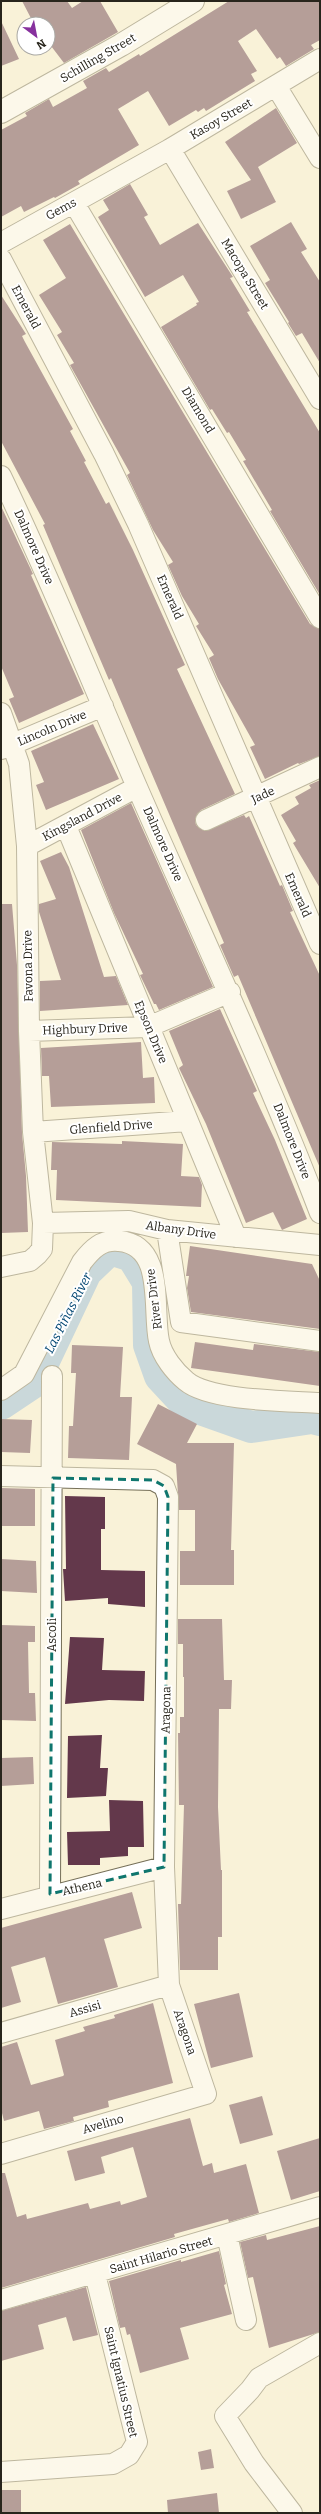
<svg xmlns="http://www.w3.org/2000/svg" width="321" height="2514" viewBox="0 0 321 2514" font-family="Bitter,serif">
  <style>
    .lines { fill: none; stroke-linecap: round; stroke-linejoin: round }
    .river { stroke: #90b8dc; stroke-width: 32 }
    .building { fill: #63384b }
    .minor-casing { stroke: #756f58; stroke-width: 22 }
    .tertiary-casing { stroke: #756f58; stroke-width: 24 }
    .minor { stroke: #fff; stroke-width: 20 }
    .tertiary { stroke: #fff; stroke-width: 22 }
    .marked { fill: none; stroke: #0f766e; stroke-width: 3; stroke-dasharray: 8 5; stroke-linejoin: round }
    .labels { text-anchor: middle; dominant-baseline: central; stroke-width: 4; stroke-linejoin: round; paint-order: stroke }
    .street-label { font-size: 12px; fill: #28251c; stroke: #fff }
    .water-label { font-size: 13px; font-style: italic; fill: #014572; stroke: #fff }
  </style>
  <rect width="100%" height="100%" fill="#f9f2d8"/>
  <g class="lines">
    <path class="river" d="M1,1404l33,-22 52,-110 24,-23 22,7 16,26 1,63 11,31 26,28 65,23 61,-9 8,2"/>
  </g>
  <path class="building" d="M22,1h45l5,7 11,-7h17l18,31 -54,31 -16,-21v-18h-14z
    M229,1h91v39l-9,5 3,4 -28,17 -6,-9 -3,2 -21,-30 -18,12 19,30 -6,3 4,7 -49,30 -2,-3 -6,4 -2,-2 -27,16 -21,-35 -30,18 21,36 -61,36 2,3 -25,14 -1,-1 -30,15 -3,-6 -20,11v-87l26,-14 -2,-3 24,-14 4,8 34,-19 -4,-7 23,-13 3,4 30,-18 1,2z
    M1,21l18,38 -18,7z
    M276,108l21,35 -39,24 18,35 -35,17 -14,-28 24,-11 -26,-38z
    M130,184l18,31 -4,2 16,28 38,-22 35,54 -3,1 20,33 -3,1 73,121v162l-50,-84 2,-1 -29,-49 3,-1 -17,-28 -2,1 -15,-24 -2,1 -49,-83 36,-22 -1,-2 3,-1 -16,-27 -38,22 -47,-80 11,-7 -6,-10z
    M291,222l16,27 -6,3 19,30v81l-18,-30 -6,3 -8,-13 1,-1 -24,-39 5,-3 -20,-34z
    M70,224l240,400 10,5v127l-21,8 -1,-1 -33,16 -15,-32 5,-2 -37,-66 -9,-21 5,-3 -18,-29 3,-2 -17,-28 -14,-31 5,-3 -20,-32 -26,-55 3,-2 -60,-108 4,-2 -17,-28 5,-3 -23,-37 27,-17 -23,-38z
    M1,295l25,39 -4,2 3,6 48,87 -3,2 16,30 -2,1 22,42 3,-2 24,48 52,115 -8,4 58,125 -34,16 -6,9 1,6 9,6 39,-16 2,3 3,-2 31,70 2,-1 11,26 -3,1 30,64v192l-82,-193 -4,2 -14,-32 4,-2 -113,-265 -2,2 -33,-77 -33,-78 2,-1 -44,-83z
    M1,506l32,68 -2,1 53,119 -65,29 -10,-24 5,-2 -13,-31z
    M93,724l26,55 -73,31 -10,-25 8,-3 -13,-31z
    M320,780v108l-27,-45 3,-2 -15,-26 18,-11 -4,-7 16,-9 -2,-3z
    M131,803l82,184 -54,23 -3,-6h-2l-14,-29 3,-1 -29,-61 -33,-83z
    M61,852l8,15 35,110 12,-1 12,29 -88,6v-30l21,-1 -22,-68v-8l17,-5 -16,-38z
    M1,904h11l5,61 5,168 4,43 2,56 -27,1z
    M220,1009l37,82 -4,2 22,47 32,79 -25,11 -9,-18 -27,11 -40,-99 -27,-56 4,-3 -14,-34z
    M141,1042l2,36 11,-1 1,26 -104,4 -2,-31h-7l-1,-28z
    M122,1141l61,3 -2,32 18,1 3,8 -1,22 -145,-7 1,-30h-6l1,-28 70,2z
    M190,1246l122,18 8,17v48l-129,-17 -4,-24 2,-12h-3z
    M195,1342l58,8 1,-6 66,8v34l-129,-18z
    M72,1345l51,2 -3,50h12l-3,63 -61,-2 1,-32h4l3,-53h-5z
    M158,1404l39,20 -10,19h47l-3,107h3v35h-54v-34h15v-41h-16l-3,-46 -39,-20z
    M1,1419l31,1 -2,33 -29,-1z
    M1,1488l34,1v37h-34z
    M65,1496l40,1v32h-4v41l44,1v36l-37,-3v-6l-43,3 -2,-32h3z
    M1,1559l35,2 1,32 -36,-2z
    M178,1619h44l2,61h8l-1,29h-12l-1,98 3,63h1v67h-4v33h-38l-2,-66h3l3,-99h-5l-1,-72h2v-16h4v-40h-1v-33h-5z
    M1,1625l34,1v16h-7l1,51h6l1,28 -35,-1z
    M70,1637l34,1 -2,32 43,1 -1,30 -35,-1 -44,4z
    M102,1735l-2,33h8l-2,28 -39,2 1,-62z
    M33,1757l1,27 -33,2v-28z
    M109,1800l34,1 1,46h-16v9l-28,2v7h-32l-1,-33 43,-1z
    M132,1892l10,36 -38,11 14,48 -60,17 -13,-47 -34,10 10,35 -20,6v-80z
    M239,1993l14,64 -42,11 -17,-64z
    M153,2003l20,80 -65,18 1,6 -36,10 1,4 -30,8 -5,-18 -35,10 -3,-12v-62l16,-5 14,43 32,-9 1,-1 -9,-35 30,-9 -2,-4 32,-9 -1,-3z
    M262,2096l11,39 -33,9 -11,-39z
    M190,2118l13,48 9,-3 2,10 32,-9 13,49 -30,9 -1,-3 -54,15 1,3 -174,51v-115h4l12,44 9,-3 1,5 61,-16 2,6 30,-8 1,4 26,-8 -14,-50 -32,10 4,16 -30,8 -8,-30z
    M320,2138v53l-29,9 -14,-49z
    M320,2226v106l-51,16 -16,-71 -5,1 -8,-36 26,-7 1,5z
    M219,2251l7,33 -2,1 8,29 -52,14 9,31 -49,14 -10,-39 -3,1 -2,-8 -5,1 -11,-47 72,-21v2z
    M86,2287l12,48 -25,6 -7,-24 -28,8 6,24 -43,12v-50z
    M211,2449l3,19 -13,2 -3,-18z
    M1,2490h20v23h-20z
    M217,2493l2,20h-51l-1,-13z"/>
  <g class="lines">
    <g class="minor-casing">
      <path id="minor" d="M276,86l44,72
        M170,149l150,250
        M74,203l246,415
        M1,243l169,-94 150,-90
        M1,259l103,195 34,70 182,420
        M1,476c49,102 91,207 136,311 62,142 128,282 183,426
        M1,713l18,51 8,82 2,185 4,101 10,91 -1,26 -5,6 -7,6 -29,6
        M1,749l102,-43
        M206,820l114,-53
        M66,826l170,411
        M27,846l110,-59
        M29,1031l119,-4 82,-35
        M33,1132l155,-11
        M43,1223l86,-2 38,9 153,15
        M167,1230l14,92 139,19
        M1,1390l23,-16 58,-112c10,-13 20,-23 37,-21 47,4 33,69 40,100 3,15 16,31 27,40 23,20 103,20 134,22
        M1,1476l152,4 11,6 4,11 -4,370 5,118 37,109 -205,60
        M50,1894l2,-518
        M1,1909l163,-42
        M1,2033l168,-48
        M227,2235l19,85
        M1,2300l319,-93
        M1,2472l112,-8 16,-9 8,-13 -42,-168
        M292,2513l-38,-50 -29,-47 25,-26 9,-12 61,-35"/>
    </g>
    <g class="tertiary-casing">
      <path id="tertiary" d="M1,112l120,-67 72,-44"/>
    </g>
    <use href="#minor" class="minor"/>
    <use href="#tertiary" class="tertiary"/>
  </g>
  <path d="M0 0H321V2514H0ZM53,1478l100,2 11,6 4,11 -4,370 -114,27z" fill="#f9f2d8" fill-opacity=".55" fill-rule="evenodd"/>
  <path class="marked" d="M53,1478l100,2 11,6 4,11 -4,370 -114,27z"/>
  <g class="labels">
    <g class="street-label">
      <text transform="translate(98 58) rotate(-30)">Schilling Street</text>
      <text transform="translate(221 119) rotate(-30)">Kasoy Street</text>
      <text transform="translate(61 209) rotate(-28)">Gems</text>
      <text transform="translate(245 274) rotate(59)">Macopa Street</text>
      <text transform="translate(26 307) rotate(62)">Emerald</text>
      <text transform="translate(198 410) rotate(59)">Diamond</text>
      <text transform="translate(34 547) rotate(66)">Dalmore Drive</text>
      <text transform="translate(170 597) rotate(66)">Emerald</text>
      <text transform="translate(52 728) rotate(-23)">Lincoln Drive</text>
      <text transform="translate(263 795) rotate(-25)">Jade</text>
      <text transform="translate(82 817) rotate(-28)">Kingsland Drive</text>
      <text transform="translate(163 844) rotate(66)">Dalmore Drive</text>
      <text transform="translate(298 895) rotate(66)">Emerald</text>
      <text transform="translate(28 966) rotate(-91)">Favona Drive</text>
      <text transform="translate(85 1029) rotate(-2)">Highbury Drive</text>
      <text transform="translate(151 1032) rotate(67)">Epson Drive</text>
      <text transform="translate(111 1127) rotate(-4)">Glenfield Drive</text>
      <text transform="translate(292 1141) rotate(68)">Dalmore Drive</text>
      <text transform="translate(181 1230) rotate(8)">Albany Drive</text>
      <text transform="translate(154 1299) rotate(-97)">River Drive</text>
      <text transform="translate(52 1635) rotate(-90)">Ascoli</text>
      <text transform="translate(166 1710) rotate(-89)">Aragona</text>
      <text transform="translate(82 1887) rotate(-13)">Athena</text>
      <text transform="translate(85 2009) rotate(-16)">Assisi</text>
      <text transform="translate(185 2032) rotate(71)">Aragona</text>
      <text transform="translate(103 2124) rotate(-16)">Avelino</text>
      <text transform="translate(161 2255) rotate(-16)">Saint Hilario Street</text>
      <text transform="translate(121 2382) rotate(77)">Saint Ignatius Street</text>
    </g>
    <g class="water-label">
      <text transform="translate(68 1313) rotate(-63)">Las Piñas River</text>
    </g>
  </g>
  <rect width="321" height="2514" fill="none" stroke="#28251c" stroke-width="4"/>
  <g transform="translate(36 36) rotate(148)"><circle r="19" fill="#ffffff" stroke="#a9a8a4"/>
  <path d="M0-3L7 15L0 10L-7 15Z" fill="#87319e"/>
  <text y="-6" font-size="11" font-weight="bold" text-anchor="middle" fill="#28251c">N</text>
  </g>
</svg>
